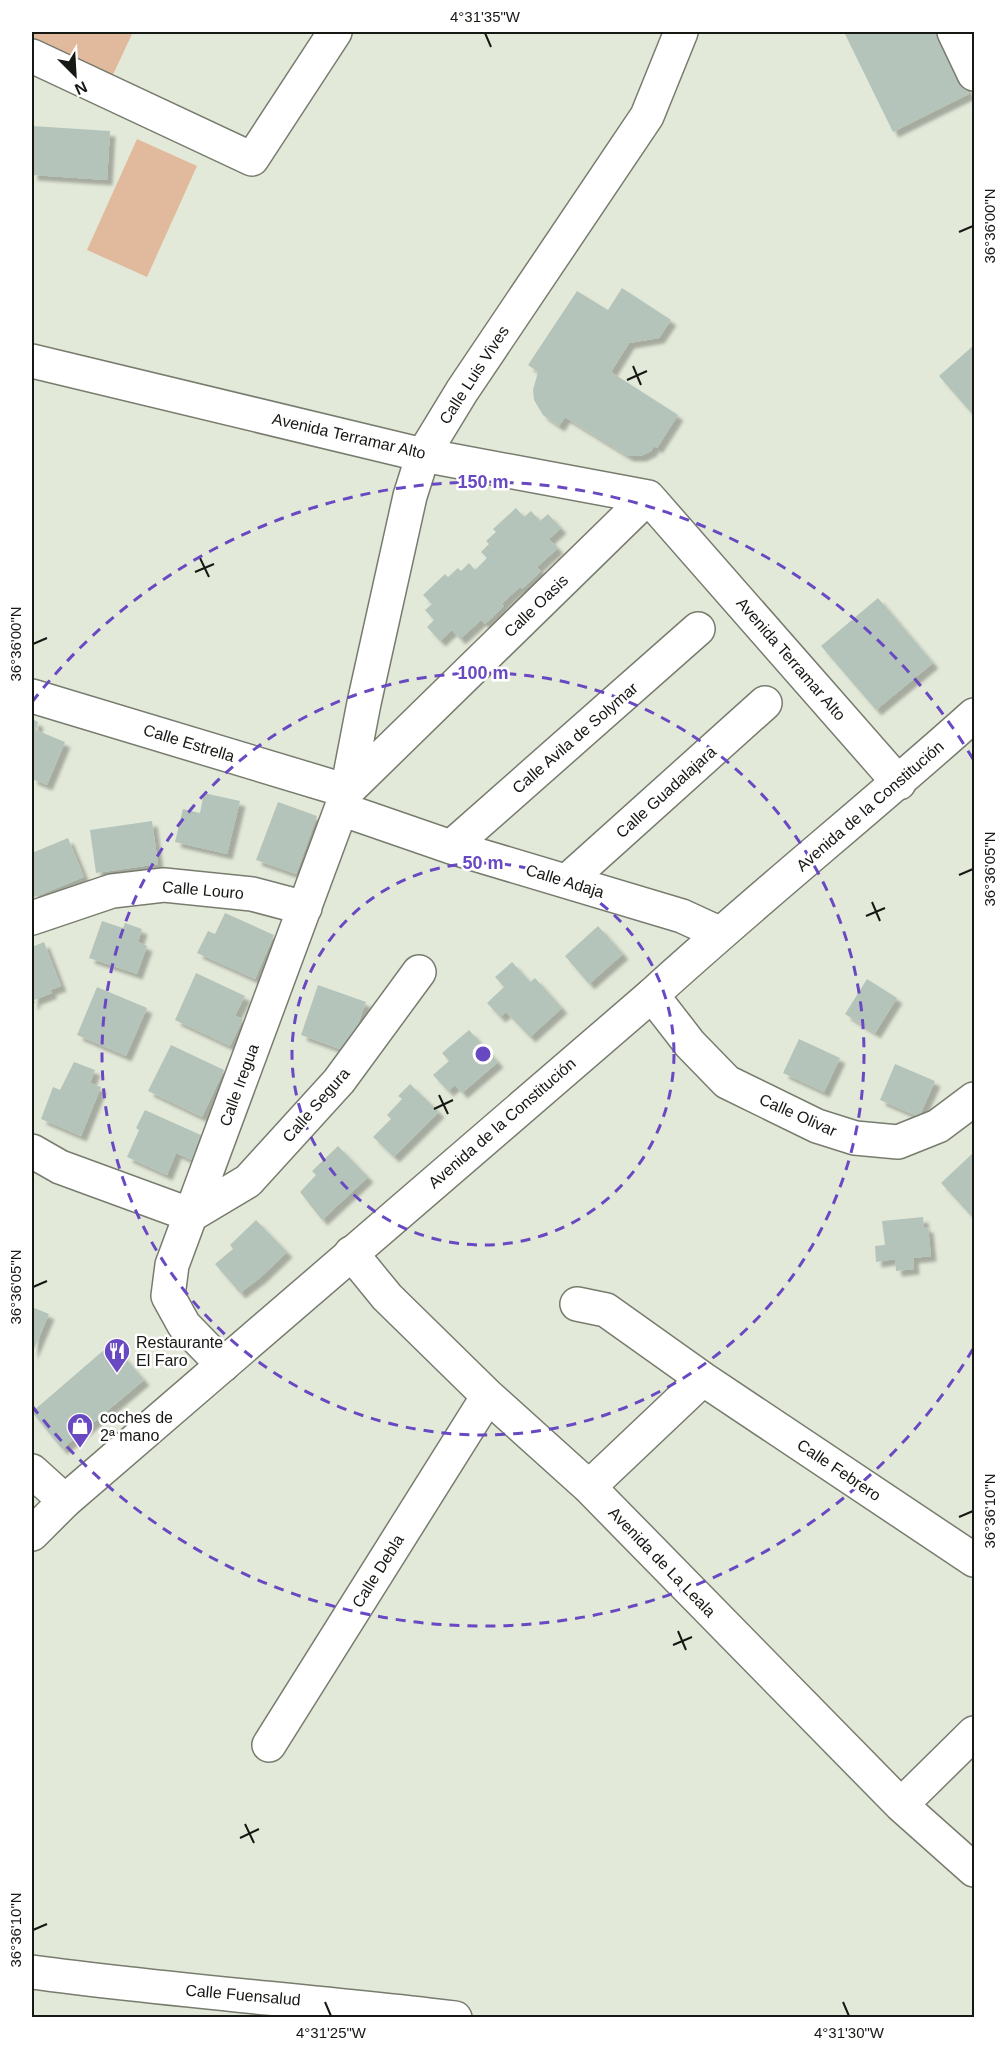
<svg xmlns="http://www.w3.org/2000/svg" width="1006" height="2049" viewBox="0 0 1006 2049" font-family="Helvetica,sans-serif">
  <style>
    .green { fill: #e1ba9e }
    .building { fill: #b4c4ba; filter: url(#shadow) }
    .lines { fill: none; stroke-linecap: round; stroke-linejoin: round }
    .minor-casing { stroke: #777c6e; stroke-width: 36 }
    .major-casing { stroke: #777c6e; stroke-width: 36 }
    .minor { stroke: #fff; stroke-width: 33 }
    .major { stroke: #fff; stroke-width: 33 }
    .ticks { fill: none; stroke: #161813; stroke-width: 2 }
    .ring { fill: none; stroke: #6849c2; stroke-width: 3; stroke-dasharray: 10 8 }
    .labels { text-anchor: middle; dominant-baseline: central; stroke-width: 5; stroke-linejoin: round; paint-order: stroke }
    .street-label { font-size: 16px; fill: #161813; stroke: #fff }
    .poi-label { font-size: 16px; fill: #161813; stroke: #fff; text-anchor: start }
    .centre { fill: #6849c2; stroke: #fff; stroke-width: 3 }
    .ring-label { font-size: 18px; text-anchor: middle; font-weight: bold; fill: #6849c2; stroke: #fff; stroke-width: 5; stroke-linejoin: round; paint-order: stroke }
    .neatline { fill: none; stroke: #161813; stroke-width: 2 }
    .ticks-label { font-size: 15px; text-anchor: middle; fill: #161813 }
  </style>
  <defs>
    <filter id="shadow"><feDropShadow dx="5.5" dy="5.5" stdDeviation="1.5" flood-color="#0004"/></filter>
  </defs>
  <rect width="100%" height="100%" fill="#e3e9d9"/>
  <path class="green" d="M32,32h101l-23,49 -78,-37z
    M137,139l60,27 -50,111 -60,-27z"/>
  <path class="building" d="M844,32h94l31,62 -76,38z
    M32,126l78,5 -3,49 -75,-5z
    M622,288l49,32 -12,18 -30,5 -18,29 67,43 -21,33 -3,-2 -3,5 -10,5h-13l-63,-39 -6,9 -16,-11 -9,-15 -1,-10 5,-18 -10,-7 49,-74 31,19z
    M974,345v71l-35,-40z
    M516,508l8,9 7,-6 9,10 8,-7 13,14 -12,11 9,9 -21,19 4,4 -19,18 -2,-2 -9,8 -9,9 2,2 -19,18 -4,-4 -21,19 -8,-9 -12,11 -13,-14 7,-7 -9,-10 7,-6 -9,-9 22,-21 3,3 10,-9 3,3 8,-8 6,7 12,-12 -6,-6 8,-8 -3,-3 10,-9 -3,-3z
    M878,598l55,65 -57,47 -55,-64z
    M32,719l6,3 -2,8 29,12 -18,43 -15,-6z
    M204,793l36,8 -13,53 -52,-12 8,-33 17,4z
    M278,802l39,14 -21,58 -40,-14z
    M152,821l6,43 -62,9 -6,-43z
    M68,838l16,39 -52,21v-45z
    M225,913l49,22 -19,44 -58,-26 11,-22 7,3z
    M102,921l21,7 2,-5 17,6 -4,13 9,4 -10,28 -48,-16z
    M598,926l25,28 -34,30 -24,-28z
    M44,942l17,44 -11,4 2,3 -18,7 1,3 -3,1v-57z
    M512,962l18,20 5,-4 27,30 -32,29 -24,-25 -6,5 -13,-14 17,-16 -9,-10z
    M196,973l49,23 -10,20 8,3 -13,27 -55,-26z
    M867,979l30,19 -22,35 -30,-19z
    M318,985l48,17 -18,50 -47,-17z
    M97,987l50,21 -21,48 -49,-21z
    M469,1030l29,32 -36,31 -7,-8 -7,6 -15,-16 16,-14 -7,-8z
    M799,1039l41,19 -16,34 -41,-19z
    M171,1045l53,25 -22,47 -54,-26z
    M74,1062l21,8 -5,13 11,4 -20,49 -40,-17 12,-32 7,3z
    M895,1064l40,17 -16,36 -39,-17z
    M410,1084l29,28 -45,45 -21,-20 18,-18 -4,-4 15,-16 -4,-3z
    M145,1110l58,26 -11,24 -16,-7 -9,22 -40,-18 12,-27 -3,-2z
    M338,1146l30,31 -46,43 -22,-28 16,-17 -4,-4z
    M974,1152v67l-33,-36z
    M923,1217l1,10h4l3,29 -18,2 1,11 -18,2 -1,-12 -19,3 -1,-16 10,-1 -3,-24z
    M256,1220l31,32 -26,25 -21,16 -25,-29 18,-15 -3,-4z
    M32,1307l17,7 -17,40z
    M112,1343l32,37 -82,69 -30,-37z"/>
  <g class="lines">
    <g class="minor-casing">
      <path id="minor" d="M954,32l20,42
        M32,56l220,103 83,-127
        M32,361l391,94 225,42 251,286
        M32,696l315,95
        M347,791l301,-294
        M341,809l110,38 231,69 37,17
        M451,847l247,-218
        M567,881l198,-178
        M32,918l80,-27 52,-6 88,9 53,14
        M652,995l38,49 37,38 90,44 38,12 43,4 40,-16 36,-27
        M32,1151l28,16 131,48 57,-34 91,-100 80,-109
        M351,1253l36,44 101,99 101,91 312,318 73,65
        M577,1304l29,6 97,69 271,181
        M223,1365l-39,-40 -16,-29 4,-31 169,-456 6,-18 17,-88 46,-207 13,-41 39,-64 185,-275 34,-84
        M32,1471l33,30
        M589,1487l114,-108
        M269,1745l219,-349
        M901,1805l73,-72
        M32,1972c140,19 282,29 423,46"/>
    </g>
    <g class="major-casing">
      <path id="major" d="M32,1534l33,-33 587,-506c105,-96 216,-185 322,-280"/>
    </g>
    <use href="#minor" class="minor"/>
    <use href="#major" class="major"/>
  </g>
  <path class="ticks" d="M485,33l6,14M959,232l14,-6M633,366l8,19M627,380l20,-9M200,558l9,19M195,572l19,-8M33,644l14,-6M959,875l14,-6M872,902l8,19M866,916l19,-8M439,1095l9,19M434,1109l19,-9M33,1287l14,-6M959,1517l14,-6M678,1631l8,19M673,1645l19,-8M245,1824l9,19M240,1838l19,-9M33,1930l14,-6M325,2002l6,14M843,2002l6,14"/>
  <g class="ring">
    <circle cx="483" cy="1054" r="191"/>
    <circle cx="483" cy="1054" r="381"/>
    <path d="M973 1349A572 572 0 0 1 32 1406M32 702A572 572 0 0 1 973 759"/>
  </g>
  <defs>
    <g id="restaurant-pin" transform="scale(1.35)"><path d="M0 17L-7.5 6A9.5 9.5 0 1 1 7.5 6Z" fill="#6849c2" stroke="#fff"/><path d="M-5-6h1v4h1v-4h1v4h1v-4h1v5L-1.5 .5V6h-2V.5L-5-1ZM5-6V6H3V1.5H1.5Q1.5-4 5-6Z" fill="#fff"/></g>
    <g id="shop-pin" transform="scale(1.35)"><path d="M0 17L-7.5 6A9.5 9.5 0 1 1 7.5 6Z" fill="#6849c2" stroke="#fff"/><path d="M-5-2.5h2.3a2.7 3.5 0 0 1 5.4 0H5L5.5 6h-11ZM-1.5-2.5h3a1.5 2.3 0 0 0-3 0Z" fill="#fff"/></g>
  </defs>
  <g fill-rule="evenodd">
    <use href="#restaurant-pin" x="117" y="1351"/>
    <use href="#shop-pin" x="80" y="1426"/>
  </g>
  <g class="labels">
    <g class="street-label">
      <text transform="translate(474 375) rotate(-57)">Calle Luis Vives</text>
      <text transform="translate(349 436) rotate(13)">Avenida Terramar Alto</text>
      <text transform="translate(536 606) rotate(-44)">Calle Oasis</text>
      <text transform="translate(791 659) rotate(49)">Avenida Terramar Alto</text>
      <text transform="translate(575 738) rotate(-41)">Calle Avila de Solymar</text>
      <text transform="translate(189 743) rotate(17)">Calle Estrella</text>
      <text transform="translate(666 792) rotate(-42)">Calle Guadalajara</text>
      <text transform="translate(870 806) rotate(-41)">Avenida de la Constitución</text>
      <text transform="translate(565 881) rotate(17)">Calle Adaja</text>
      <text transform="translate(203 890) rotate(5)">Calle Louro</text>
      <text transform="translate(239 1085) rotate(-70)">Calle Iregua</text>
      <text transform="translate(316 1105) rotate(-49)">Calle Segura</text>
      <text transform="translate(798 1115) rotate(24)">Calle Olivar</text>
      <text transform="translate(502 1123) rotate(-41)">Avenida de la Constitución</text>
      <text transform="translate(839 1470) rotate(34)">Calle Febrero</text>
      <text transform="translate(662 1562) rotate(46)">Avenida de La Leala</text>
      <text transform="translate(378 1571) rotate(-58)">Calle Debla</text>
      <text transform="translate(243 1995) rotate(5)">Calle Fuensalud</text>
    </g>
    <g class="poi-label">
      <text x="136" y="1342">Restaurante<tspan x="136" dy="18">El Faro</tspan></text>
      <text x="100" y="1417">coches de<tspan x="100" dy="18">2ª mano</tspan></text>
    </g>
  </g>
  <circle cx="483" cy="1054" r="9" class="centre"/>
  <g class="ring-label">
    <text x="483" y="488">150 m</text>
    <text x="483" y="679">100 m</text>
    <text x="483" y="869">50 m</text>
  </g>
  <rect width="1006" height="2049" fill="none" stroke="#ffffff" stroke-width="66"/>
  <g transform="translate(75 75) rotate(156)" stroke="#ffffff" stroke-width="4.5" paint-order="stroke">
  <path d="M0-4.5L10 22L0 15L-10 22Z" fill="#161813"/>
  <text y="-9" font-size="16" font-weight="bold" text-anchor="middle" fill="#161813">N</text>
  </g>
  <rect x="33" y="33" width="940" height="1983" class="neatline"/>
  <g class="ticks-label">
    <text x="485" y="22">4°31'35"W</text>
    <text transform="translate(990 226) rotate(-90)" y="5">36°36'00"N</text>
    <text transform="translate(16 644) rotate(-90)" y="5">36°36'00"N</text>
    <text transform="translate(990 869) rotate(-90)" y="5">36°36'05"N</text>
    <text transform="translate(16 1287) rotate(-90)" y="5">36°36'05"N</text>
    <text transform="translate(990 1511) rotate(-90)" y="5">36°36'10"N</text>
    <text transform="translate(16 1930) rotate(-90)" y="5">36°36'10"N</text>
    <text x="331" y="2038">4°31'25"W</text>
    <text x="849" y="2038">4°31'30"W</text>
  </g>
</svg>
